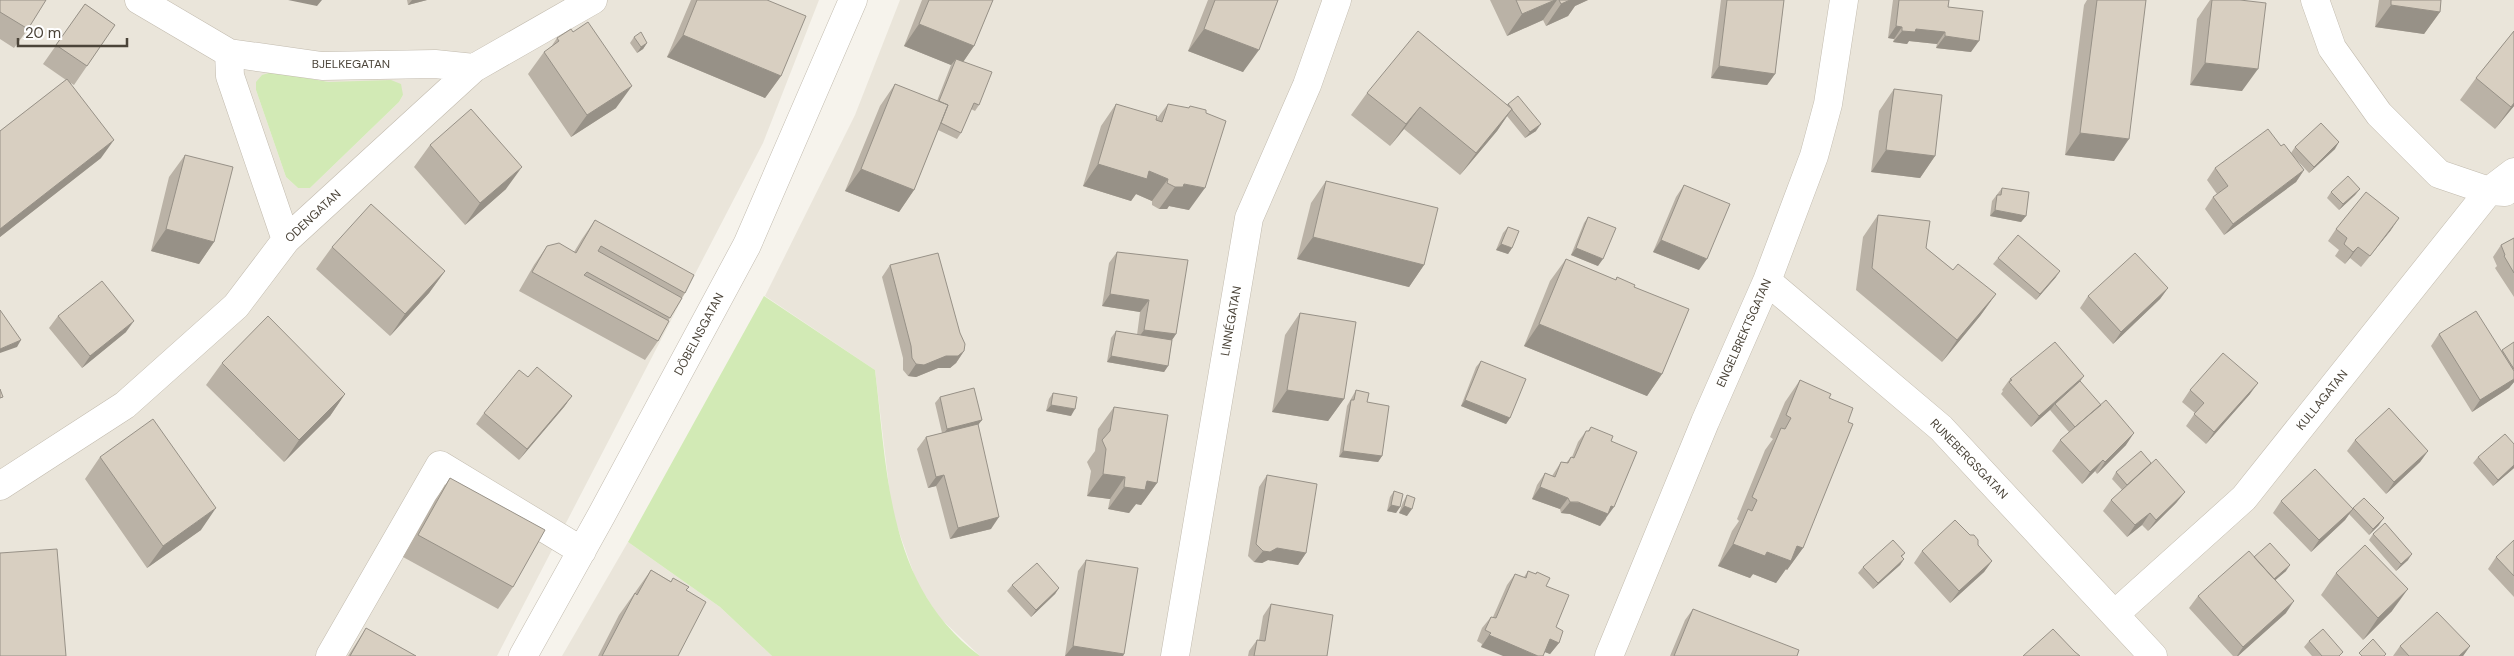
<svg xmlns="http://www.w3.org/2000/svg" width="2514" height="656" viewBox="0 0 2514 656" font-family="'DM Sans',sans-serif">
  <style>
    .residential { fill: #eae5da; fill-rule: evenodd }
    .green { fill: #d2eab5 }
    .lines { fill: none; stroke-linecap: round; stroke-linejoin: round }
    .minor-casing { stroke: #c2bbae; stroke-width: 29 }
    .minor { stroke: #fff; stroke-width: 28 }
    .wall { fill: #bab2a6 }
    .shaded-wall { fill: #979187 }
    .building { fill: #d8cfc1; stroke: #979187 }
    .labels { text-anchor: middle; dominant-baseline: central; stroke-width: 4; stroke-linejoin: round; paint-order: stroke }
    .street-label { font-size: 12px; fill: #4b4439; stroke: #fff }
  </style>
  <rect width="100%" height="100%" fill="#f6f3ec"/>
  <path class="residential" d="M0,0h819l-56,143 -266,513h-497zM272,72l57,10 74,13 -4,7 -89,86h-12l-12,-11 -30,-87z
    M900,0h1614v656h-1534l-41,-39 -22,-34 -25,-71 -17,-142 -110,-74 90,-181z
    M628,542l92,65 52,49h-210z"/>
  <path class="green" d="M272,72l57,10 62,-2 10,4 2,11 -4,7 -89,86h-12l-12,-11 -30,-87v-8l6,-7z
    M764,296l111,74c13,106 12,216 105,286h-208l-52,-49 -92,-65z"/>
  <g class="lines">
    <g class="minor-casing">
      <path id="minor" d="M139,0l90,53 93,13 113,-2 39,4
        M2315,0l17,48 47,66 60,60 50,17 16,1
        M229,53l1,23 56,164
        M1767,281l174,147 212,228
        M0,486l125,-81 111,-99 50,-66 188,-172 119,-68
        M2115,614l129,-116 245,-307 25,-19
        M330,656l110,-191 142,86
        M523,656l78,-140 146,-271 106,-245
        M1175,656l74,-438 58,-133 30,-85
        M1609,656l96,-234 62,-141 47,-125 14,-52 16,-104"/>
    </g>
    <use href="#minor" class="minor"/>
  </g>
  <path class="wall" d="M0,0l28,29 -14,19 -14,-9z
    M407,0h20l-19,5z
    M691,0h76l14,76 -16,22 -98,-41z
    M922,0h71l-19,46 -11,16 16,43 -4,6 -4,-2 -10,24 -4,6 -19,-9 -24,60 -15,22 -54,-21 35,-85 15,-22 42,17 14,-36 -47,-19z
    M1208,0h70l-35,72 -55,-21z
    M1490,0h98l-13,6 -7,10 -22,10 -3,-6 -36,16z
    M1721,0h63l-9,74 -8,11 -56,-7z
    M1893,0h56l-1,7 23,45 -35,-4 1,-4 -28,-3 -2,3 -14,-2 1,-3 -6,-1z
    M2087,0h59l-32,161 -49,-6 19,-150z
    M2210,0h30l2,91 -52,-6 7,-66z
    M2379,0h62l-1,12 -16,22 -49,-7z
    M85,4l30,21 -41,60 -5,-3 32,76 -101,79v-106l66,-51 -23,-16z
    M2514,31v75l-19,23 -35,-29 16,-22z
    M634,37l13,6 -4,6 -6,4 -7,-10z
    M557,38l59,70 -45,29 -43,-63 16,-22 7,-5z
    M1894,89l41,67 -15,22 -49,-6 8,-61z
    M1367,93l141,11 28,27 -11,7 -18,-22 -10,15 -37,44 -56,-46 -14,17 -39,-31z
    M1116,104l40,16 12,-16 21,106 -20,-4 -2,3h-8l-7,-4v-4l-16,-7 -5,7 -48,-15 18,-60z
    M430,145l76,44 -41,36 -51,-58z
    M2281,146l10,7 4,-6 40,2 -26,24 -17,-18 12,15 -8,12 -72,53 -19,-26 8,-12 4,-3 -10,-14 8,-12z
    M185,155l29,87 -15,22 -48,-13 18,-74z
    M1326,181l98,84 -15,22 -112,-28 14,-56z
    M1684,185l15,85 -46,-18 23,-55z
    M2002,188l24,28 -5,6 -31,-6 2,-15z
    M2360,189l-5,6 -16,15 -12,-12 4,-6z
    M1878,215l48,33 27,22 43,24 -16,22 -38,46 -86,-72 7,-53z
    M1588,217l10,49 -27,-11 13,-32z
    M595,220l90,73 -17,28 -10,20 -13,19 -126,-69 15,-26 13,-19 27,6 8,-13z
    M1508,227l4,21 -4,6 -12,-4 7,-17z
    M2336,229l55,1 -30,37 -11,-9 -5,6 -10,-8 4,-6 -11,-9z
    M2514,238v59l-19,-29 2,-2 -4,-9 8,-12z
    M332,247l113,24 -16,22 -39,43 -74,-67z
    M1117,252l59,82 -4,6 -4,26 -4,6 -57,-10 4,-24 5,-7 21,4 3,-23 -38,-6 7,-43z
    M1998,258l58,19 -20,23 -43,-36z
    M1566,259l49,21 2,-3 17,10 28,87 -15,22 -123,-50 26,-65z
    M890,265l74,86 -8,12 -6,5h-12l-22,9 -8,-1 -5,-6v-12l-21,-81z
    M2168,288l-8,11 -47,45 -33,-36 8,-12z
    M1300,313l44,86 -16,22 -56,-9 13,-77z
    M58,316l68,16 -44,36 -33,-40z
    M2439,334l62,17 13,-9v40l-5,6 -37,24 -41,-66z
    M1481,361l29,57 -4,6 -45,-18 15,-39z
    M222,363l123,31 -15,22 -46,46 -78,-77z
    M528,377l44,19 -8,11 -45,53 -43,-36 8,-11z
    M2010,379l70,2 46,64 -29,29 -2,-3 -13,13 -30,-33 8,-11 9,-8 -19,-22 1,-1 -20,18 -30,-33 2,-3 -1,-1z
    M1800,380l29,18 -26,150 -16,22 -1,-1 -10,14 -23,-9 -3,4 -32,-12 14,-35 7,-10 -2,-2 28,-69 8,-11 -3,-2 15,-35z
    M1356,390l11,12 15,54 -4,6 -39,-5 8,-51z
    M2190,390l60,4 -44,50 -20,-18 9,-13 -13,-11z
    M1053,393l18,23 -25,-5 3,-12z
    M940,397l42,23 -4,5 13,104 -41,10 -14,-53 -8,2 -11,-39 9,-12 16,-4 -7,-30z
    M1114,407l43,76 -16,22 -5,-1 -7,9 -21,-4 2,-10 -23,-3 4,-25 -4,-9 8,-11 3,-22z
    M1591,427l20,14 -5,78 -6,7 -30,-12 -9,-1 -1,-4 -28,-10 5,-14 8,-12 7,3 9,-14 5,1 5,-6h1l6,-15 8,-11h2z
    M2355,440l73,11 -8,11 -34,32 -39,-43z
    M2514,444v24l-21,18 -20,-23 5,-6z
    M100,457l101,73 -54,38 -62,-89z
    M2151,463l34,29 -9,11 -28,28 -6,-6 -15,12 -24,-26 8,-11 11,-10 -10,-11 4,-7z
    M1267,475l39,78 -8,12 -30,-5 -6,3 -8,-1 -6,-6 11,-69z
    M450,478l63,109 -15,22 -95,-52 32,-57z
    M1394,491l6,16 -4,6 -9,-2 3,-14z
    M1407,495v21l-8,-3 4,-11z
    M2281,501l72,8v-1l26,17 -10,10 -20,-21 -4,6 -34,32 -38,-39z
    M2373,534l35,26 -12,11 -27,-31z
    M2514,540v57l-26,-28 8,-12z
    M1978,545l14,16 -8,11 -34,31 -36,-40 8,-12z
    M1905,553l-3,4 2,2 -4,6 -27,24 -15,-16 5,-6z
    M2254,557l32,14 -11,9 11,33 -48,43h-5l-44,-48 9,-12z
    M1086,560l38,94 -1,2h-58l13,-85z
    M651,570l35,20 -8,66h-80l21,-41z
    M1528,571l7,3 2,-2 9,14 13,57 -9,11 -5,-2 -64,-5 1,-3 -5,-3 5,-13 9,-11h2l14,-32 8,-11 9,3z
    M2336,573l56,38 -29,29 -42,-45z
    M1012,585l47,3 -4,6 -24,23 -24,-26z
    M1271,604l56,52h-79l1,-5 8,-11h2l4,-24z
    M1693,609l104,47h-127l15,-36z
    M366,628l50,28h-68z
    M2309,641l31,15h-28l-8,-9z
    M2400,646h70l-7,10h-70z"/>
  <path class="shaded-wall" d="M288,0h34l-5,6z
    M412,0h15l-19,5z
    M1555,0h2l-14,20 -36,16 15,-22z
    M1570,0h18l-13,6 -7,10 -22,10 15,-22z
    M2391,5l49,7 -16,22 -49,-7z
    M919,24l55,22 -15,22 -3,-9 -5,6 -47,-19z
    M1896,26l6,1 -8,12 -6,-1z
    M1204,29l55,21 -16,22 -55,-21z
    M1916,29l29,3 -8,12 -28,-3 -2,3 -14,-2 9,-11z
    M683,35l98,41 -16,22 -98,-41z
    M1945,36l34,5 -8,11 -35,-4z
    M647,43l-4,6 -6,4 4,-6z
    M2205,63l53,6 -16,22 -52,-6z
    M1719,66l56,8 -8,11 -56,-7z
    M632,86l-16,22 -45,29 16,-22z
    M2514,103v3l-19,23 16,-22z
    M1420,107l-16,22 -14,17 16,-22z
    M1512,109l-15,22 -37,44 16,-22z
    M1541,124l-5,7 -11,7 5,-6z
    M2080,133l49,6 -15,22 -49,-6z
    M114,140l-13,18 -101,79v-8z
    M2339,142l-4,7 -26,24 5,-6z
    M1886,150l49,6 -15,22 -49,-6z
    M1098,164l51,7 19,8 -16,22 -16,-7 -5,7 -48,-15z
    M522,167l-16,22 -41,36 15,-22z
    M861,169l53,21 -15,22 -54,-21z
    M2304,170l-8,12 -72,53 9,-11z
    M1184,184l21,4 -16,22 -20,-4 -2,3h-8l16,-22z
    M2360,189l-5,6 -16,15 4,-6z
    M1995,210l31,6 -5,6 -31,-6z
    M2399,218l-8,12 -30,37 9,-11z
    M166,229l48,13 -15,22 -48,-13z
    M1313,237l111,28 -15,22 -112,-28z
    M1661,240l46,19 -8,11 -46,-18z
    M1501,244l11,4 -4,6 -12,-4z
    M2358,247l-8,11 -5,6 8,-12z
    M1576,248l27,11 -5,7 -27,-11z
    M445,271l-16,22 -39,43 15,-22z
    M2060,271l-4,6 -20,23 4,-6z
    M2168,288l-8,11 -47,45 8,-12z
    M1110,294l39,6 -9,12 -38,-6z
    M1996,294l-16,22 -38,46 15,-22z
    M134,321l-8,11 -44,36 8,-12z
    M1539,324l123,50 -15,22 -123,-50z
    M1144,330l32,4 -8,12 -32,-5z
    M21,340l-4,7 -17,6v-4z
    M964,351l-8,12 -6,5h-12l-22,9 -8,-1 8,-12z
    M1111,356l57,10 -4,6 -57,-10z
    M2084,376l-8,11 -21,17 -4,5 -20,18 8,-11z
    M2514,379v3l-5,6 -37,24 8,-12z
    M2258,383l-8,11 -44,50 8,-12z
    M1287,390l57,9 -16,22 -56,-9z
    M345,394l-15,22 -46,46 15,-22z
    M572,396l-8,11 -45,53 8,-11z
    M1465,400l45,18 -4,6 -45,-18z
    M1051,405l24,4 -4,7 -25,-5z
    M982,420l-5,6 -34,9 4,-6z
    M2134,433l-8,12 -29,29 8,-12z
    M1343,451l39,5 -4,6 -39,-5z
    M2428,451l-8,11 -34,32 8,-12z
    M2103,460l-8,11 -13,13 8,-12z
    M2514,465v3l-21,18 5,-6z
    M1103,474l22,3 -15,22 -23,-3z
    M944,475l-8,11 -8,2 8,-11z
    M1147,481l10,2 -16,22 -5,-1 -7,9 -21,-4 16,-22z
    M1540,487l28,11 -8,11 -28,-10z
    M2185,492l-9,11 -28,28 8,-11z
    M1570,502l41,4 3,1 -14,19 -30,-12 -9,-1z
    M1391,505l9,2 -4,6 -9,-2z
    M1404,506l8,3 -5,7 -8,-3z
    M216,508l-15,22 -54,38 16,-22z
    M2353,509l-8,11 -34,32 8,-12z
    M2150,513l-8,12 -15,12 8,-12z
    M999,517l-8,12 -41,10 8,-11z
    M2384,518l-5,7 -10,10 4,-6z
    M1733,544l34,8 30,-6 6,2 -16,22 -1,-1 -10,14 -23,-9 -3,4 -32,-12z
    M1277,548l29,5 -8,12 -30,-5 -6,3 -8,-1 9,-11z
    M2412,554l-4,6 -12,11 5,-7z
    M1904,559l-4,6 -27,24 5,-6z
    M1992,561l-8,11 -34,31 9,-12z
    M2290,565l-4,6 -21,18 4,-6z
    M1059,588l-4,6 -24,23 5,-7z
    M2408,589l-16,22 -29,29 15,-22z
    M2294,601l-8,12 -48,43h-1l6,-9z
    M1489,635l49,21h-35l-22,-9z
    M1550,639l9,4 -9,11 -8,-3z
    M1073,646l51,8 -1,2h-58z
    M2470,646l-7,10h-4z"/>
  <path class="building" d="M0,0h46l-18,29 -28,-17z
    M697,0h70l39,16 -25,60 -98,-41z
    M929,0h64l-19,46 -55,-22z
    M1215,0h63l-19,50 -55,-21z
    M1516,0h39l-33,14z
    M1559,0h11l-9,4z
    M1727,0h57l-9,74 -56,-8z
    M1899,0h50l-1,7 35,4 -4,30 -34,-5v-4l-29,-3 -1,3 -13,-1v-4l-6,-1z
    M2097,0h49l-17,139 -49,-6z
    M2212,0h28l26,3 -8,66 -53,-6z
    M2391,0h50l-1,12 -49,-7z
    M85,4l30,21 -28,41 -31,-21z
    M588,22l44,64 -45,29 -43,-63 15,-11 -2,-3 14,-9 2,3z
    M1418,31l94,78 -36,44 -56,-46 -14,17 -39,-31z
    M2514,31v72l-3,4 -35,-29z
    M641,32l6,11 -6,4 -7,-10z
    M956,59l36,13 -13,33 -5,-2 -13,30 -20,-10 7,-18 -9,-4z
    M67,79l47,61 -114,89v-98z
    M895,84l53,21 -34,85 -53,-21z
    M1894,89l48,6 -7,61 -49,-6z
    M1518,96l23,28 -11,8 -18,-22v-1l-4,-5z
    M1116,104l41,12 -1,4 6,2 6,-18 21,4 1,-2 16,4v3l20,8 -21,67 -21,-4 -1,3h-8l-8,-4 1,-4 -19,-8 -2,8 -49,-15z
    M471,109l51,58 -42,36 -50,-58z
    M2321,123l18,19 -25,25 -19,-20z
    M2268,129l13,17 3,-2 20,26 -71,54 -20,-27 15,-11 -13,-18z
    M185,155l48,12 -19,75 -48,-13z
    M2348,176l12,13 -17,15 -12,-12z
    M1326,181l112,27 -14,57 -111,-28z
    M1684,185l46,19 -23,55 -46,-19z
    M2002,188l27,4 -3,24 -31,-6 2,-15h4z
    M2366,192l33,26 -29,38 -12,-9 -5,5 -9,-8 3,-6 -11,-9z
    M371,204l74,67 -40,43 -73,-67z
    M1878,215l52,6 -4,27 27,22 5,-6 38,30 -39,46 -85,-72z
    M1588,217l28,11 -13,31 -27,-11z
    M595,220l99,55 -9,18 -84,-47 -3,5 84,47 -12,20 -83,-46 -3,3 85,46 -11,20 -126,-69 15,-26 12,-3 17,10z
    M1508,227l11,4 -7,17 -11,-4z
    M2018,235l42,36 -20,23 -42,-36z
    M2514,238v35l-10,-17 1,-1 -4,-10z
    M1117,252l71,8 -12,74 -32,-4 5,-30 -39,-6z
    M938,253l22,80 5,11 -1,7 -6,5h-12l-22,9 -8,-1 -4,-6 -1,-12 -21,-81z
    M2135,253l33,35 -47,44 -33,-36z
    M1566,259l50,21 1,-3 18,8 -1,2 55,22 -27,65 -123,-50z
    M102,281l32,40 -44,35 -32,-40z
    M0,310l21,30 -21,9z
    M2476,311l38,60v8l-34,21 -41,-66z
    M1300,313l56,9 -12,77 -57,-9z
    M268,316l77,78 -46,46 -77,-77z
    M1116,331l56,9 -4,26 -57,-10z
    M2055,342l29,34 -45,40 -30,-34 3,-2 -2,-1z
    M2514,342v27l-12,-19z
    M2223,353l35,30 -44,49 -20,-18 10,-11 -14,-13z
    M1481,361l45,18 -16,39 -45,-18z
    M537,367l35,29 -45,53 -43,-36 35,-43 9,7z
    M1800,380l31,14 -2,4 24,10 -5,14 5,2 -50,124 -6,-2 -6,15 -24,-9 -2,4 -32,-12 15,-35 4,2 5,-11 -5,-3 29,-69 4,1 6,-11 -5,-3z
    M2080,381l21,24 -26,22 -20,-23z
    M974,388l8,32 -35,9 -7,-32z
    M0,389l3,8 -3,1z
    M1356,390l13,3 -2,9 22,4 -7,50 -39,-5 8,-51h3z
    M1053,393l24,4 -2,12 -24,-4z
    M2106,400l28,33 -29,29 -2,-2 -13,12 -30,-32z
    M1114,407l54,8 -11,68 -10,-2 -2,9 -21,-3 1,-10 -22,-3 3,-25 -4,-9 8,-9z
    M2389,408l39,43 -34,31 -39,-42z
    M153,419l63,89 -53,38 -63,-89z
    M978,424l21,93 -41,11 -14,-53 -8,2 -10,-40z
    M1591,427l22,9 -2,5 26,11 -23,55 -3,-1 -3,8 -30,-12h-8l-2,-4 -28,-11 5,-14 10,4 6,-15 7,1 3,-6 3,1 12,-27h3z
    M2505,434l9,10v21l-16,15 -20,-23z
    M2141,451l10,12 -24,22 -11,-13z
    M2156,459l29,33 -29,28 -6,-7 -15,12 -24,-25z
    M2315,469l38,40 -34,31 -38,-39z
    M1267,475l50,9 -11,69 -29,-5 -7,4 -7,-1 -7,-7z
    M450,478l95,52 -32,57 -95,-52z
    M1394,491l9,3 -3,13 -9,-2z
    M1407,495l8,3 -3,11 -8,-3z
    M2364,498l20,20 -11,11 -20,-21z
    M1955,520l15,15h4l4,5v5l14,16 -33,30 -37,-40z
    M2385,523l27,31 -11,10 -28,-30z
    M1893,540l12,13 -4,3 3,3 -26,24 -15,-16z
    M2514,540v36l-18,-19z
    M2270,543l20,22 -16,14 -20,-22z
    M2365,545l43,44 -30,29 -42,-45z
    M57,549l9,107h-66v-103z
    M2249,551l45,50 -51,46 -45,-51z
    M1086,560l52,8 -14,86 -51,-8z
    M1037,563l22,25 -23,22 -24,-25z
    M651,570l20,12 2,-4 16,9 -3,3 20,12 -28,54h-76l33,-63 2,2z
    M1528,571l8,3 1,-2 13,6 -4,8 23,9 -13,32 7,4 -4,12 -9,-4 -7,17h-5l-49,-21 2,-2 -6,-3 6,-13 5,1 19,-44 11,4z
    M1271,604l62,11 -6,41h-73l3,-16 8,1z
    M1693,609l106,41 -2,6h-123z
    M2437,612l33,34 -11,10h-50l-9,-10z
    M366,628l50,28h-66z
    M2053,629l22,23 5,4h-57z
    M2323,629l20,23 -4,4h-17l-13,-15z
    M2373,639l13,15 -2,2h-22l-3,-3z"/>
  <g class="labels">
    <g class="street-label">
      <text x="351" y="64">BJELKEGATAN</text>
      <text transform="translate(313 216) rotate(-43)">ODENGATAN</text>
      <text transform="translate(1231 321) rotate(-80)">LINNÉGATAN</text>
      <text transform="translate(1744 333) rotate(-66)">ENGELBREKTSGATAN</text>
      <text transform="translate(699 334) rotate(-62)">DÖBELNSGATAN</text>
      <text transform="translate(2322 400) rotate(-51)">KULLAGATAN</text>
      <text transform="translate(1969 459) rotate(46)">RUNEBERGSGATAN</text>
    </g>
  </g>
  <path d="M18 38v8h109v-8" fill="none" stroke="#4b4439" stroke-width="2.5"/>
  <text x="25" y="38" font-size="15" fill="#4b4439" stroke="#ffffff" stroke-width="4" paint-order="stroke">20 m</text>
</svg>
